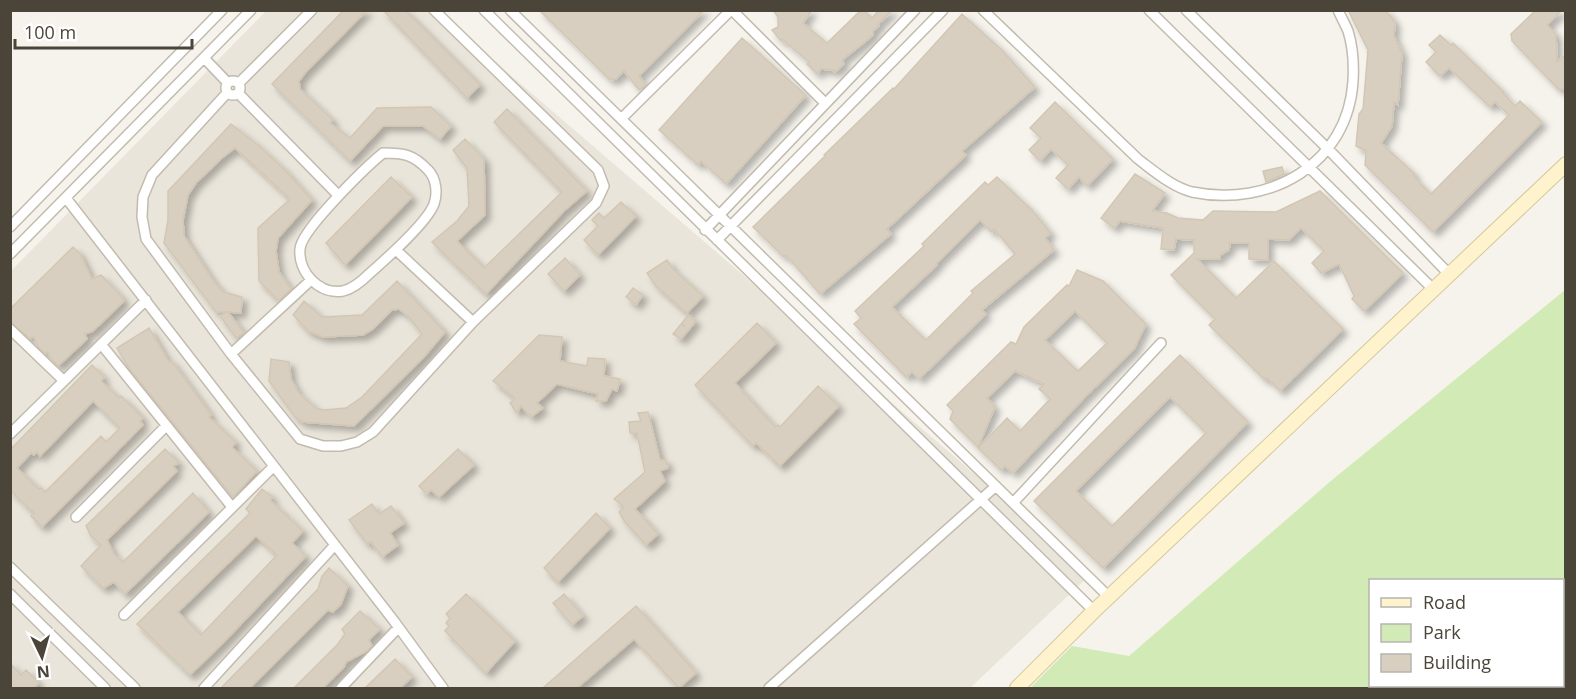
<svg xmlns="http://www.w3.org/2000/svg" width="1576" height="699" viewBox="0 0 1576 699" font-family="'Open Sans',sans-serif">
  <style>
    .residential { fill: #eae5da }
    .green { fill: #d2eab5; fill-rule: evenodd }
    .building { fill: #d8cfc1; stroke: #d3c7b4; stroke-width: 1.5; fill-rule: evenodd; filter: url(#shadow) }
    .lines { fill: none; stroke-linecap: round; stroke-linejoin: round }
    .street-casing { stroke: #c2bbae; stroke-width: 12 }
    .secondary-casing { stroke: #d6c79b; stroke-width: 16 }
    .street { stroke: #fff; stroke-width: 9 }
    .secondary { stroke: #fff3cd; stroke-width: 14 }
  </style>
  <defs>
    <filter id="shadow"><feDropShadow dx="5" dy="5" stdDeviation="3" flood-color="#0004"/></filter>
  </defs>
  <rect width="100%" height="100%" fill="#f6f3ec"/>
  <path class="residential" d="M266,11h170l655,563 -121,114h-959v-417z"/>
  <path class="green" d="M1565,290v398h-535l42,-42 57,10 203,-176zM1370,580h192v106h-192z"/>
  <path class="building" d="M344,10h23l-62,63 -6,8 1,8 33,31 -3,3 20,15 27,-30 54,-1 20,19 -11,13 -17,-13h-40l-33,35 -78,-77z
    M383,10h22l75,75 -13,13z
    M539,10h165l-65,66 7,9 -7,5 -15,-19 -8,8 -6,1z
    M773,10h39l-9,13 24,20 34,-33h3l8,8 7,-8h14l-15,14 1,2 -6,5v4l-8,7 -23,18 2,4 -9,8 -3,-2 -11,-1 -4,5 -10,-10 2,-2 -27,-23 -1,2 -9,-11 6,-3v-10z
    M1348,10h39v3l4,3 4,7 -1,13 8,17 -4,52 -4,-3 -2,24 -11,17 34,31 -2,2 18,18 78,-79 -14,-13 -5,5 -41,-39 -9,8 -14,-14 10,-10 -7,-7 11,-10 11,10 2,-2 51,49 -1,1 12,13 5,-5 22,21 -109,110 -68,-67 1,-14 -10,-5 3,-32 4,-5 5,-59z
    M1562,10l-15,15 9,9 1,28 9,-8v35h-8l-46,-48 -1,-7 24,-23z
    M962,14l40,36 33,37 -73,64 4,4 -79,74 4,5 -71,60 -34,-39 -2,2 -31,-30 72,-71 -1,-1 69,-67 1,1z
    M742,38l64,57 -80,89 -25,-23 -3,4 -39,-35z
    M1055,102l58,57 -26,27 -8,-9 -11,12 -12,-11 12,-13 -17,-16 -11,12 -11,-11 12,-12 -11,-10z
    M507,109l80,82 -23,20 -78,83 -54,-52 25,-21 12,-15 -2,-38 -14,-18 12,-11 19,20 1,56 -28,26 27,27 78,-76 -68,-70z
    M231,124l27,21 26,24 28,31 -34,38 -2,13 3,21 12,17 -12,12 -20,-20 -1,-53 32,-29 -55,-51 -13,10 -26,25 -8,12 -5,25 1,16 30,46 10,10 18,5 -1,16 -13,-1 16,21 -8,5 -16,-22 6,-4h-10l-52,-69 4,-23v-29z
    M1282,167l2,7 -18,8 -3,-11z
    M1135,174l30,19 -13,18 15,2 11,5 25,2 10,-9 63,1 44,-21 83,82 -39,38 -12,-12 2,-3 -15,-32 -18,9 -9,-10 12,-12 -23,-23 -12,12 -21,-1v21l-19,-1v-16h-19l-1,7 -9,5v4h-23l39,39 38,-37 69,68 -63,62 -13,-13 -2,2 -56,-55 6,-6 -44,-44 23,-22v-13l-18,-1 -2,11 -13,-1 2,-21 -43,-7 -6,7 -13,-10z
    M391,177l21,20 -67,68 -19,-22z
    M997,177l35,33 19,23 -6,5 9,12 -72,60 4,4 -67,65 -7,-7 -6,5 -52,-53 7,-6 -6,-7 69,-65 -2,-2 63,-62 3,3zM980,220l12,12 2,-3 21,25 -44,37 2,2 -47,47 -34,-33 45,-42 -1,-1z
    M621,202l15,14 -38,39 -14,-15 14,-14 -6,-6 7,-7 5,5z
    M73,247l7,7 12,25 9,-4 20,21 3,5 -31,30 -8,3 2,5 -29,27 -6,-6 -4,-8 -3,1 -7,-6 -4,-10 -5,1 -19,-16v-13z
    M565,258l15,17 -16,16 -16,-17z
    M667,260l7,10 29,26 -16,17 -31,-27 -9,-13z
    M1077,270l26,11 43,43 -12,25 -50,49 -71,75 -8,-7 -4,4 -23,-22 29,-30 13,13 30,-32 -11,-10 5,-5 -29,-13 -28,27 8,9 -17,40 -28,-28 3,-8 -6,-6 64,-63 5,2 8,-17 43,-42 2,1zM1075,311l32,32 -29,28 -33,-31z
    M397,281l48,51 -21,25 -70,69 -51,-4 -8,-5 -26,-36 2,-22 18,3 2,17 8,14 17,15 7,2 23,-2 16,-11 60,-63 -14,-18 -9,-7 -7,1 -19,19 -10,6 -40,2 -15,-6 -15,-16 11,-14 18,16 40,-2z
    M633,288l10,7 -7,10 -10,-8z
    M688,315l8,6 -15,18 -8,-5 8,-10 4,3 -3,-4z
    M757,323l19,20 -41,40 40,44 3,-2 2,2 38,-41 21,20 -59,60 -24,-23 -3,3 -58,-61z
    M149,328l20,34 2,-2 40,55 -2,2 27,25 -4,5 25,24 -24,26 -105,-130 -11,-19z
    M539,335l23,2 -2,24 27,5 1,-8 17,1 -1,17 16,3 -3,12 -5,-2 -6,12h-10l2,-7 -41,-10 -20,19 6,5 -12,9 -10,-11 -4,7 -7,-10 5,-5 -22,-17z
    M1180,355l68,67 -145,146 -69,-67zM1170,397l36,36 -94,93 -36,-35z
    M92,365l12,12 -3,4 18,17 2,-2 22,22 -3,3 3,4 -101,102 -11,-11 3,-3 -24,-23v-40zM93,401l27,27 -14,14 -5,-6 -56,56 -4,-4 -2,1 -22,-21 14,-15 3,2 3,-3 3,4z
    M648,412l12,48h6l2,8 -8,3 5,10 -30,28 23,25 -12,11 -21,-23 -6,-10 5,-5 -10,-8 31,-27 -8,-39h-7l-1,-11 12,-1 -3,-8z
    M165,449l14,14 -6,3 4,5 -70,69 7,14 9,8 70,-69 16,19 -84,82 -11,-12 -11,6 -22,-22 20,-21 -10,-9 -5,-10z
    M458,449l16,16 -35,32 -8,-7 -4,4 -8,-8z
    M262,489l11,8 -3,3 33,31 -11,12 14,13 -82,86 -34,33 -53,-51 113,-111 -4,-4zM256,536l21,19 -76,80 -23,-23z
    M372,504l7,10 12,-8 13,17 -14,10 8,12 -16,12 -11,-15 -4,2 -18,-24z
    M596,513l14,15 -52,54 -14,-14z
    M329,568l19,18 -7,18 -8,8 -5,-2 -78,78h-29l97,-99 4,-13z
    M466,594l49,47 -29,32 -41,-42 4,-5 -3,-3 4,-5 -4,-4z
    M564,594l19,22 -11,9 -19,-22z
    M636,606l60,67 -17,15 -45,-49 -57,49h-34z
    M360,611l20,18 -11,11 3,6 -5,5 -21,11 -2,5 -21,21h-29l43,-43 8,-11 -3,-5z
    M395,659l17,18 -12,11h-35z
    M10,663l11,12 5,-5 13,13 -5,5h-24z"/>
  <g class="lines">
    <g class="street-casing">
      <path id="street" d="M484,10l610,601
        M510,10l599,587
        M732,10l93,93
        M983,10l155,149c16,12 34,28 54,33 78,16 156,-28 161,-111 1,-17 0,-34 -5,-50 -3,-7 -7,-14 -10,-21
        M1149,10l284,279
        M1186,10l142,139 121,125
        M204,58l23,24
        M226 88a7 7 0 1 1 14 0a7 7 0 1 1-14 0Z
        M239,83l73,-73
        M227,93l-75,82 -9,22 -1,20 4,22 85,115 69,85 23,7h18l16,-4 16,-10 100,-110 123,-119 8,-17 -6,-16 -164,-160
        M238,93l100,102
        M621,119l110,-109
        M383,153c20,0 30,1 45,17 8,8 10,23 6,34 -7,19 -48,55 -65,70 -7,7 -17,15 -26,17 -24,4 -45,-19 -43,-42 1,-19 66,-82 83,-96z
        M66,198l328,423 49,67
        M10,227l212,-217
        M705,230l210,-220
        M717,240l226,-230
        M396,250l77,72
        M10,254l241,-244
        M10,329l53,51
        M101,344l131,163
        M231,354l80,-74
        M10,434l136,-134
        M1013,503l148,-160
        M76,517l90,-91
        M10,567l125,121
        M10,594l95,94
        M124,615l149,-148
        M204,688l130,-142
        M341,688l57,-60
        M769,688l227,-202"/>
    </g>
    <g class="secondary-casing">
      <path id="secondary" d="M1017,688l77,-77 472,-447"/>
    </g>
    <use href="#street" class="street"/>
    <use href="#secondary" class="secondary"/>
  </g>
  <rect width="1576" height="699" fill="none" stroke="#4b4439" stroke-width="24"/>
  <rect x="1369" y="579" width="195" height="108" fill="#ffffff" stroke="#b7b4b0" stroke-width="1.5"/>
  <rect x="1381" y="598" width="30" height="9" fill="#fff3cd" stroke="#b7b4b0" stroke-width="1.5"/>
  <text x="1423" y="609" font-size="18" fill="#4b4439">Road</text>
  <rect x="1381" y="624" width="30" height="18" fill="#d2eab5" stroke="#b7b4b0" stroke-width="1.5"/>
  <text x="1423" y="639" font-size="18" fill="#4b4439">Park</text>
  <rect x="1381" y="654" width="30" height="18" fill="#d8cfc1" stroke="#b7b4b0" stroke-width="1.5"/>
  <text x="1423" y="669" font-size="18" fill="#4b4439">Building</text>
  <g transform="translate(42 657) rotate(175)" stroke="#ffffff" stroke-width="4.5" paint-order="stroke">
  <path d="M0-4.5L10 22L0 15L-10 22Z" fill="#4b4439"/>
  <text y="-9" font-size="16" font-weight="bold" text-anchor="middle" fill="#4b4439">N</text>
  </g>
  <path d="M15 39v9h177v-9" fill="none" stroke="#4b4439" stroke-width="3"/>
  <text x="24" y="39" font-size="18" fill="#4b4439" stroke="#ffffff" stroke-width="4.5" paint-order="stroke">100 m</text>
</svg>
